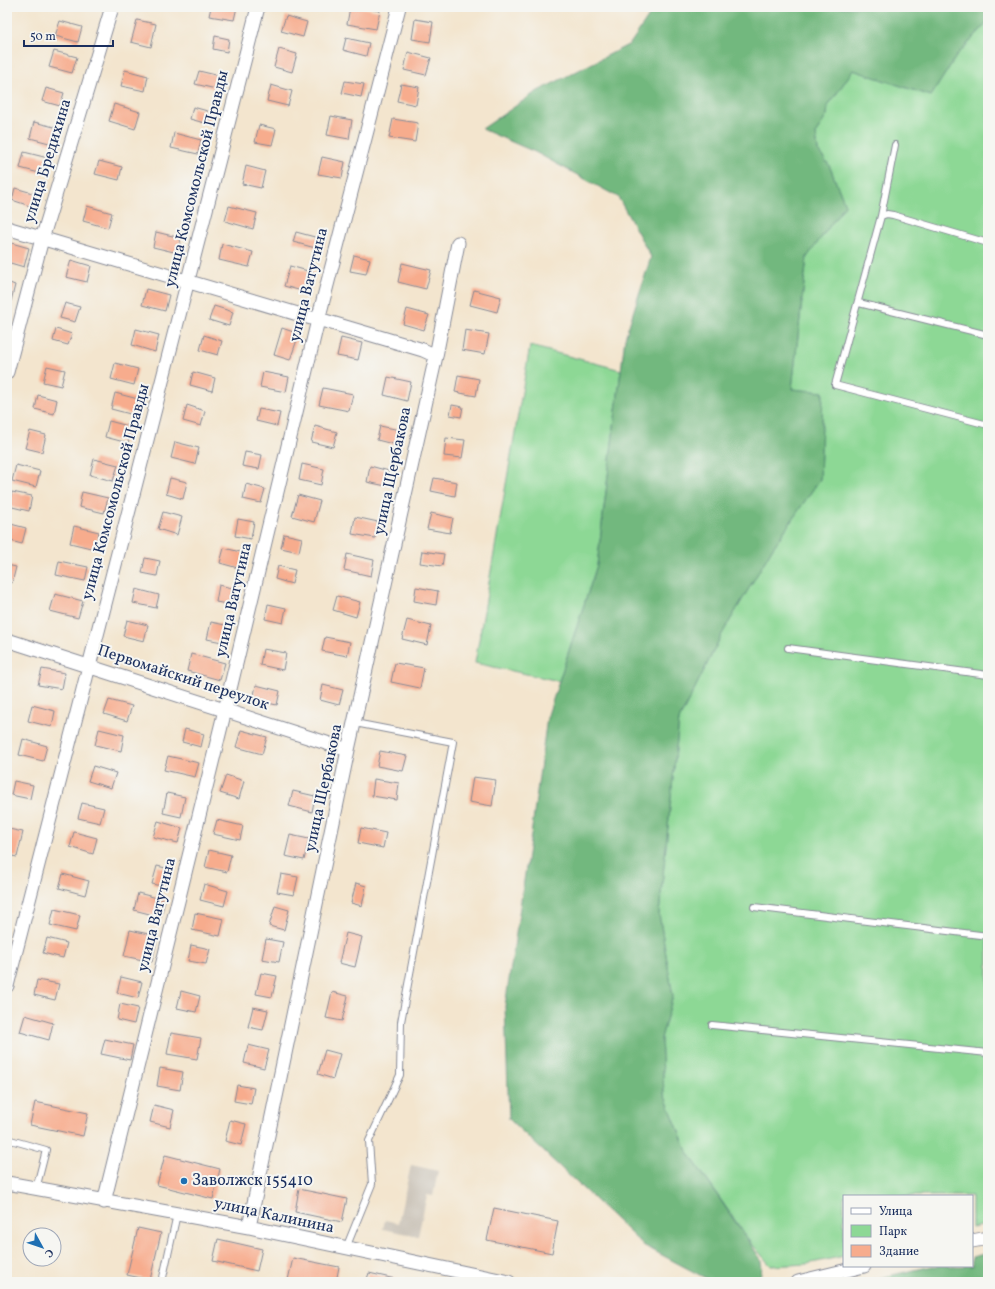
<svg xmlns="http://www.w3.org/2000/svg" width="995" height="1289" viewBox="0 0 995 1289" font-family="Vollkorn,serif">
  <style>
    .industrial { fill: #cac3b8 }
    .green { fill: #8dd895; stroke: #54847a }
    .forest { fill: #72b87e; stroke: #46746e }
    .building { fill: #f7ac8d }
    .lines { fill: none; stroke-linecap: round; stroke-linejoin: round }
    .lane-casing { stroke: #878a96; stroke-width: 8 }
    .street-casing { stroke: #878a96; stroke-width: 15 }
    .lane { stroke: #fff; stroke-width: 6 }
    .street { stroke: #fff; stroke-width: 13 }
    .poi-dot { fill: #1f6fb2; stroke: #f6f6f2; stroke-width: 1.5 }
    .labels { text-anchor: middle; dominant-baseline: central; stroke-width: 4; stroke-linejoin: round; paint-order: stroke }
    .street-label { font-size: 16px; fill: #1b2f5e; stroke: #f6f6f2 }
    .poi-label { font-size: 16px; fill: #1b2f5e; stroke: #f6f6f2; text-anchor: start }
  </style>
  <rect width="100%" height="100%" fill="#f6f6f2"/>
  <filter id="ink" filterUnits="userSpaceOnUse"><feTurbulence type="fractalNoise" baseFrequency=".025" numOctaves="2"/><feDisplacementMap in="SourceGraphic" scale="8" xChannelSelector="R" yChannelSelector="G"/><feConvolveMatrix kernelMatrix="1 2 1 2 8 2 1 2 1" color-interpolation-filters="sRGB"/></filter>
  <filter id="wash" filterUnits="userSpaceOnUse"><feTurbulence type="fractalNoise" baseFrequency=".012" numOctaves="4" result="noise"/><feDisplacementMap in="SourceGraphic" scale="16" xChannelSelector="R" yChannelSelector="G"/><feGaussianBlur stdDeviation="0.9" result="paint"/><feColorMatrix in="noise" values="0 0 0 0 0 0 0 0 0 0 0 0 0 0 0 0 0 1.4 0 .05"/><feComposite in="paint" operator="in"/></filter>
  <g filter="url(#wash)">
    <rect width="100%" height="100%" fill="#f3e5ce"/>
    <path class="industrial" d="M411,1165l27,6 -5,25 -6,-1 -9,41 -35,-7 2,-9 13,3z"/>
    <path class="green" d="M988,22v1202l-16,4v-32h-128v60l-37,8 -36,2 -21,-24 -63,-91 -23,-57 -3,-56 12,-42 -14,-82 20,-194 43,-86 50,-85 48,-70 3,-87 -31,-3 15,-132 38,-52 -16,-40 -11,-14 -2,-18 11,-18 1,-9 25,-36 78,26 26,-41z
      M530,346l91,24 -24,195 -38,116 -84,-18z"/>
    <path class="forest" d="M655,7h327l6,6v9l-31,33 -26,41 -78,-26 -25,36 -1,9 -11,18 2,18 11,14 16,40 -38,52 -15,132 31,3 -3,87 -48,70 -50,85 -43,86 -20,194 14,82 -12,42 3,56 23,57 73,107c3,11 3,16 -6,24h-41l-70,-37 -134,-126 -4,-113 27,-178 15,-110 50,-153 28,-227 26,-81 -33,-60 -83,-45 -53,-23 54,-37 94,-48z
      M988,1253v29h-126l70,-16h40v-9z"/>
    <g id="blocks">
      <path class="building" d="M211,7h26l-3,13 -25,-4z
        M350,7h8l22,4 -4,18 -29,-5z
        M286,16l21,6 -4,15 -22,-6z
        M415,19l18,3 -3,20 -18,-3z
        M137,20l19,4 -5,23 -20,-5z
        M60,21l22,6 -4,15 -23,-6z
        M215,36l14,3 -2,13 -14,-3z
        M346,38l23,5 -3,13 -23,-6z
        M279,49l18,5 -5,18 -18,-5z
        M54,51l23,6 -5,16 -23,-6z
        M408,52l23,6 -5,17 -22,-5z
        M125,70l23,6 -3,15 -24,-5z
        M199,71l21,5 -4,13 -21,-5z
        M345,81l19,3 -3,13 -19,-4z
        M401,84l18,3 -3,18 -19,-4z
        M271,85l21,6 -4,15 -21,-5z
        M46,88l18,5 -4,13 -18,-5z
        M114,104l26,8 -5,17 -26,-8z
        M193,107l18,5 -3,12 -18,-5z
        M331,116l21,4 -3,19 -22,-4z
        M393,119l25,4 -3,19 -26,-4z
        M34,122l24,6 -5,16 -23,-6z
        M259,125l17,4 -4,16 -17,-3z
        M174,133l27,7 -3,14 -27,-6z
        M24,152l24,6 -5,16 -23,-6z
        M322,157l23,5 -3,16 -24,-4z
        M99,161l23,6 -3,13 -24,-6z
        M246,166l19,5 -4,17 -19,-4z
        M15,188l21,6 -3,13 -21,-7z
        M87,206l25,7 -4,15 -25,-7z
        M229,206l28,7 -4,16 -28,-8z
        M156,232l25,6 -3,15 -25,-6z
        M296,232l30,8 -3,10 -30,-8z
        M8,242l21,6 -5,19 -17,-5z
        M222,244l31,8 -4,15 -30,-7z
        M354,255l16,4 -4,15 -16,-3z
        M71,260l20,6 -4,16 -21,-5z
        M402,263l29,7 -5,19 -28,-7z
        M290,266l25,7 -6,20 -25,-7z
        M7,282l8,3 -4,16 -4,-1z
        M146,289l23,6 -4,16 -23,-6z
        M474,290l27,7 -4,15 -27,-7z
        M65,303l15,4 -5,15 -15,-4z
        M214,306l19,6 -4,14 -20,-6z
        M407,309l22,6 -5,15 -21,-6z
        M282,328l17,6 -9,26 -16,-5z
        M56,329l16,5 -4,11 -15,-4z
        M136,329l23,6 -4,17 -23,-7z
        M465,330l24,4 -4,20 -23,-4z
        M204,335l18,6 -4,14 -18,-5z
        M341,338l21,5 -4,17 -21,-4z
        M115,363l23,6 -4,16 -23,-6z
        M47,366l18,4 -4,16 -18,-4z
        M193,372l22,6 -3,13 -22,-6z
        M263,372l26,5 -3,15 -26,-5z
        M458,375l21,4 -3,17 -21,-4z
        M388,377l23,5 -4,19 -23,-6z
        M323,388l30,6 -4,17 -30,-6z
        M115,393l23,6 -4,16 -23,-6z
        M38,395l19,5 -3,14 -19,-5z
        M187,405l18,6 -4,15 -18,-5z
        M452,405l11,2 -2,10 -11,-2z
        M259,409l21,4 -3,13 -21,-5z
        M109,421l23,6 -4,16 -23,-6z
        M315,426l22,6 -4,15 -22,-5z
        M380,426l20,4 -3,15 -20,-5z
        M30,431l16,4 -4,17 -17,-4z
        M446,438l19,2 -3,18 -18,-2z
        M175,442l24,6 -4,16 -24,-6z
        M245,452l17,3 -3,14 -17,-3z
        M94,459l24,6 -5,16 -23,-6z
        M302,464l22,5 -3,16 -22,-5z
        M16,465l24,6 -4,16 -24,-6z
        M370,466l19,5 -3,15 -19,-4z
        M170,478l17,4 -4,17 -17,-5z
        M434,478l23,4 -2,14 -24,-5z
        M246,484l19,5 -4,14 -18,-4z
        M12,492l20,4 -3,15 -21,-5z
        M82,492l26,6 -4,15 -25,-6z
        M298,495l22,6 -6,21 -22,-6z
        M163,512l19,5 -5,18 -19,-6z
        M431,513l22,5 -3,15 -23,-4z
        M355,517l23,5 -3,16 -23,-4z
        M238,519l16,3 -3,17 -16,-3z
        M7,523l19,5 -4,16 -15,-4z
        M74,526l25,6 -4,17 -25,-6z
        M284,534l18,4 -3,14 -18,-4z
        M224,548l25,6 -4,16 -25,-7z
        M422,551l22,3 -2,12 -22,-3z
        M347,554l27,6 -3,16 -27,-6z
        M145,558l15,3 -3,15 -15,-3z
        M59,561l29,6 -3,14 -29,-6z
        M7,565l9,2 -4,16 -5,-1z
        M278,566l17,4 -3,14 -17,-5z
        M219,585l21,5 -3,16 -21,-4z
        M416,587l22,4 -2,14 -22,-4z
        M136,589l23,6 -3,13 -23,-5z
        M55,594l28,7 -5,17 -28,-7z
        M337,596l23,6 -4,15 -23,-7z
        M268,604l18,4 -3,15 -18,-4z
        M127,620l21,5 -4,16 -21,-5z
        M407,620l24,6 -4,19 -25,-6z
        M211,622l19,4 -3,17 -20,-4z
        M325,637l25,5 -3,14 -25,-5z
        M263,649l23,4 -3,17 -23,-5z
        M191,654l34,9 -5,17 -33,-9z
        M395,663l29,5 -4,20 -29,-6z
        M42,669l23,4 -3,16 -24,-4z
        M256,685l24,6 -3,14 -24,-5z
        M323,685l20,5 -4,15 -19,-5z
        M109,700l23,6 -5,15 -23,-7z
        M32,705l23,6 -3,16 -24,-6z
        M99,729l25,6 -3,16 -26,-6z
        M185,729l19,5 -3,13 -19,-5z
        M241,730l26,7 -5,17 -26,-7z
        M23,739l24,7 -4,15 -24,-6z
        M380,751l27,5 -4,15 -26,-5z
        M168,756l31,7 -4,14 -31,-7z
        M93,766l23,7 -5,15 -23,-7z
        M226,775l18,6 -5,18 -19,-6z
        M473,777l23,3 -4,26 -23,-4z
        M374,779l25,4 -2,17 -25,-4z
        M14,781l19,4 -3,14 -19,-4z
        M293,791l22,5 -3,16 -23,-6z
        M167,793l18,4 -4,20 -18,-4z
        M82,803l22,5 -4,15 -22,-5z
        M217,820l26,6 -3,14 -27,-6z
        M158,821l24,7 -4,15 -25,-6z
        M361,828l25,5 -3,15 -25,-5z
        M9,829l14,3 -6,25 -10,-2v-16z
        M74,832l23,6 -4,16 -23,-7z
        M290,835l19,4 -5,21 -19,-4z
        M209,850l22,5 -4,17 -22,-5z
        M157,866l13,3 -5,18 -13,-3z
        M63,874l26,7 -4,14 -26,-7z
        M281,874l17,3 -4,18 -17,-3z
        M356,883l10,3 -4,20 -11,-3z
        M204,884l24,7 -4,15 -24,-6z
        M138,893l27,7 -4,17 -27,-7z
        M275,906l14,4 -5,20 -15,-4z
        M54,909l26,6 -4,16 -26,-6z
        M195,913l29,6 -4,17 -28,-6z
        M130,930l28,6 -6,26 -28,-6z
        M346,933l16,4 -7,30 -16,-4z
        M47,938l20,5 -4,15 -20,-5z
        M266,939l17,3 -4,20 -17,-3z
        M191,945l19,4 -4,15 -18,-3z
        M261,973l16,3 -5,21 -16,-3z
        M121,977l21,5 -4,16 -21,-5z
        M37,980l22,4 -4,16 -21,-5z
        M181,991l19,5 -4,16 -19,-4z
        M332,992l16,4 -6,25 -16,-3z
        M120,1004l18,4 -4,16 -17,-4z
        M253,1007l15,3 -5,20 -15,-3z
        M25,1015l28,8 -4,17 -29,-8z
        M171,1033l30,5 -4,21 -30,-5z
        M105,1039l28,6 -3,15 -29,-6z
        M248,1045l21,5 -5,18 -20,-5z
        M325,1050l15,4 -7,25 -15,-5z
        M160,1068l23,4 -3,18 -23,-4z
        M237,1085l17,3 -3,16 -17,-3z
        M35,1102l53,11 -5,23 -53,-11z
        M154,1105l20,5 -4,17 -20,-5z
        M230,1120l16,4 -5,21 -16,-4z
        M165,1155l55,14 -7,30 -56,-14z
        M299,1189l48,10 -5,23 -47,-10z
        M494,1208l64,13 -6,32 -65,-13z
        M138,1228l23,5 -11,47 -23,-5z
        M218,1239l44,10 -5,22 -44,-10z
        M293,1258l46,9 -3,15h-36l-12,-2z
        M369,1273l35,8v1h-38z"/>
    </g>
  </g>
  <g filter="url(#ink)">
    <use href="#blocks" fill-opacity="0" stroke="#878a96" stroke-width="1"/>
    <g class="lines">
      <g class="lane-casing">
        <path id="lane" d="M895,145l-14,71 -46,169 153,40
          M881,216l6,-2 6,1 95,28
          M859,303l129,32
          M788,648l200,27
          M754,907l234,29
          M712,1025l276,28
          M7,1139l39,11 -10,39
          M346,1248l26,-64 -3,-43 31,-66 1,-53 52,-280 -98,-19
          M162,1282l15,-68"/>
      </g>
      <g class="street-casing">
        <path id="street" d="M7,228l311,92 7,1 98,29 13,6
          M7,372l35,-133 70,-232
          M7,640l341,110
          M7,986c82,-327 169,-652 251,-979
          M7,1183l242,44 260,55
          M104,1202l121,-492 93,-390 81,-313
          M249,1227l99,-477 88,-394 22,-113
          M972,1241l16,-3
          M798,1282l66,-16"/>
      </g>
      <use href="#lane" class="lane"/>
      <use href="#street" class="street"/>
    </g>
  </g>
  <circle class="poi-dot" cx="184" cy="1181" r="4"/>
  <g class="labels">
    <g class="street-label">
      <text transform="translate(48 161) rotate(-73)">улица Бредихина</text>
      <text transform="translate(197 179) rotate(-76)">улица Комсомольской Правды</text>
      <text transform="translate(309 285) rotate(-76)">улица Ватутина</text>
      <text transform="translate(393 471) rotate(-78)">улица Щербакова</text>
      <text transform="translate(116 492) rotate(-75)">улица Комсомольской Правды</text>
      <text transform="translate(234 600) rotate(-77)">улица Ватутина</text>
      <text transform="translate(183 678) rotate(18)">Первомайский переулок</text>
      <text transform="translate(324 788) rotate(-78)">улица Щербакова</text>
      <text transform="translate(157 915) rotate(-76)">улица Ватутина</text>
      <text transform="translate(274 1216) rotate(12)">улица Калинина</text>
    </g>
    <g class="poi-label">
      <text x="192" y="1181">Заволжск 155410</text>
    </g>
  </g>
  <rect width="995" height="1289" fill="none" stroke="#f6f6f2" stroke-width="24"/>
  <rect x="843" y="1195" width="130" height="72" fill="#f6f6f2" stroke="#9ea6b7"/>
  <rect x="851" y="1208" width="20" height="6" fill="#ffffff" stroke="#9ea6b7"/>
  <text x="879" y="1215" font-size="12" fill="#1b2f5e">Улица</text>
  <rect x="851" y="1225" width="20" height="12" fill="#8dd895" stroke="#9ea6b7"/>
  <text x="879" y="1235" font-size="12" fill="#1b2f5e">Парк</text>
  <rect x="851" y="1245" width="20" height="12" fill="#f7ac8d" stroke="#9ea6b7"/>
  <text x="879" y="1255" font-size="12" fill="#1b2f5e">Здание</text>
  <g transform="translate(42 1247) rotate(130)"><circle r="19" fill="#f6f6f2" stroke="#9ea6b7"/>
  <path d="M0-3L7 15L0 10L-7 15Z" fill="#1f6fb2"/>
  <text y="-6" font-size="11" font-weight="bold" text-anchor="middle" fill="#1b2f5e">С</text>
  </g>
  <path d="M24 40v6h89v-6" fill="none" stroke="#1b2f5e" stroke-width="2"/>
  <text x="30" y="40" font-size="12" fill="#1b2f5e" stroke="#f6f6f2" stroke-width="3" paint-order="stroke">50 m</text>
</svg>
